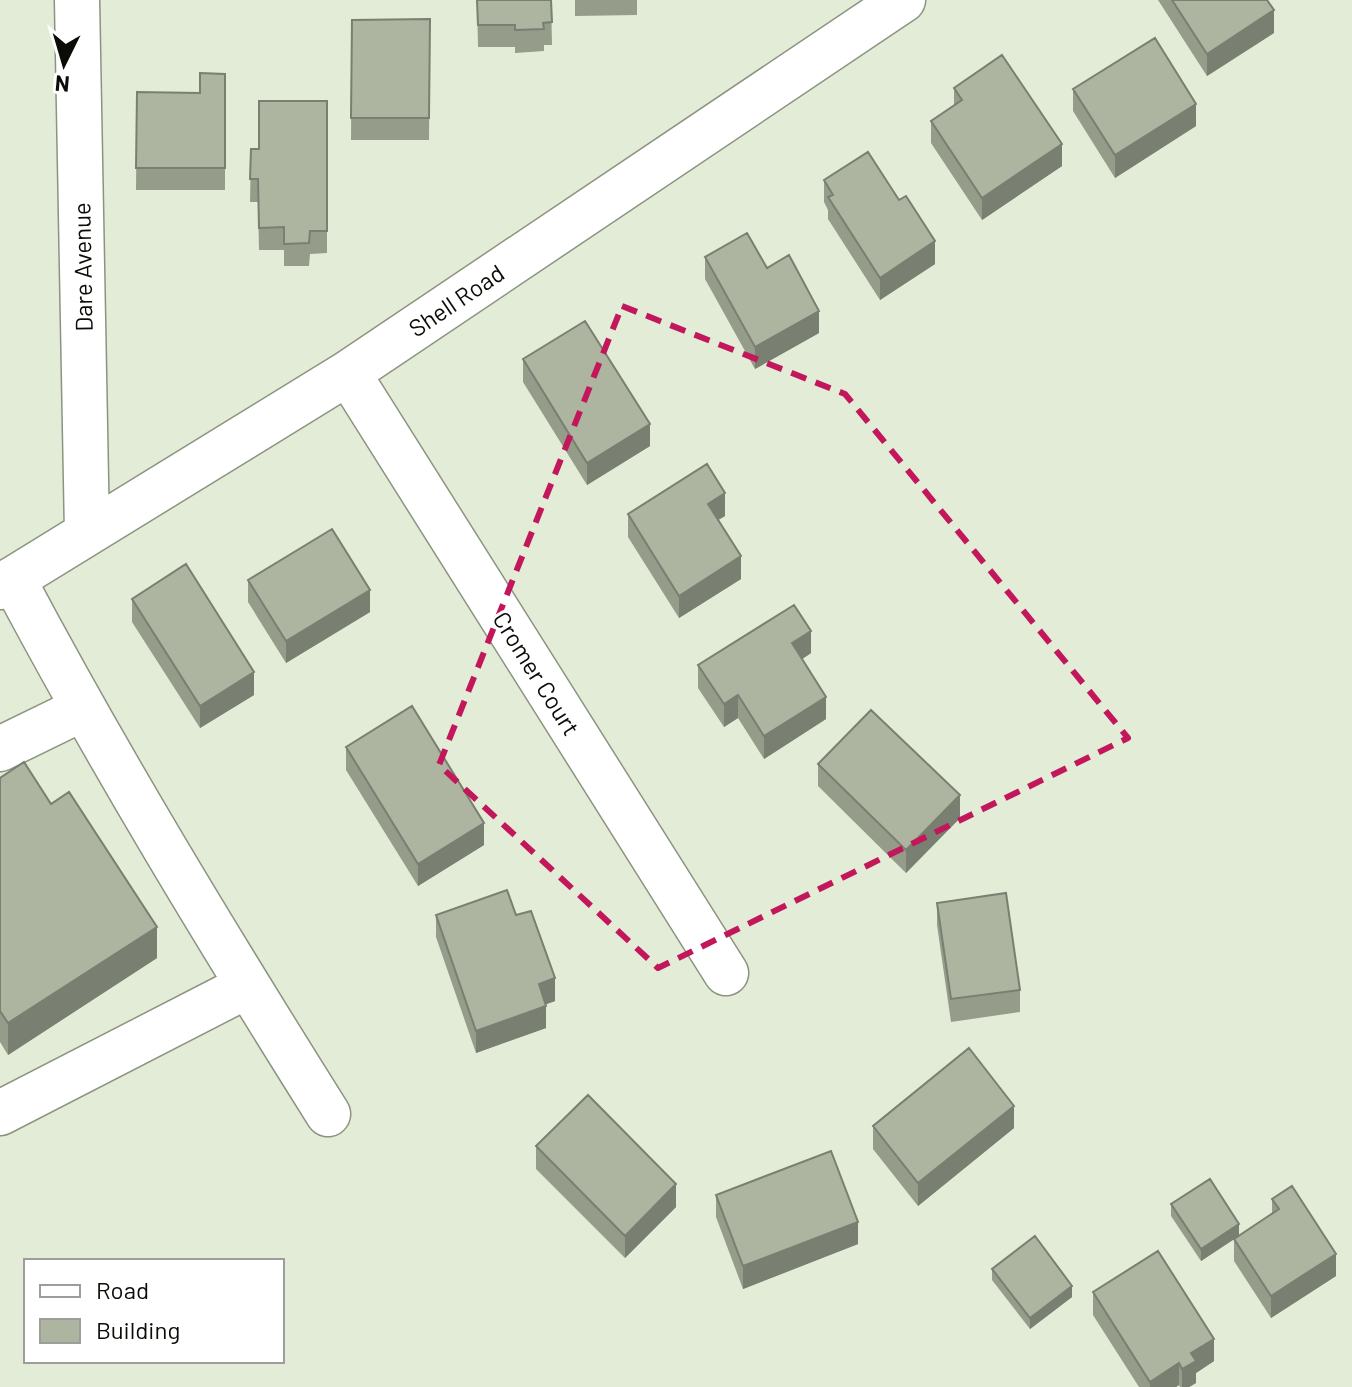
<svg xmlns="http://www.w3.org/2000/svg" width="1352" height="1387" viewBox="0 0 1352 1387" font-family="Barlow,sans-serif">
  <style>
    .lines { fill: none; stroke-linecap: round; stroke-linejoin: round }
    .minor-casing { stroke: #8c9481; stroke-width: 47 }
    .minor { stroke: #fff; stroke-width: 44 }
    .wall { fill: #959c8a }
    .shaded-wall { fill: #797f71 }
    .building { fill: #adb5a1; stroke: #797f71; stroke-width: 2 }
    .marked { fill: none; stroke: #c2185b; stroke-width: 6; stroke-dasharray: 16 10; stroke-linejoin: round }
    .labels { text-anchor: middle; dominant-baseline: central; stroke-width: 6; stroke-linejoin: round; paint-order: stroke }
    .street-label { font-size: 24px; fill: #0a0d07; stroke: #fff }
  </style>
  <rect width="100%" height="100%" fill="#e3ecd7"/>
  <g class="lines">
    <g class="minor-casing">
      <path id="minor" d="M77,0l10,533
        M348,373l378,600
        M13,579c97,183 205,360 315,535
        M0,587l348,-214 555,-373
        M0,749l82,-40
        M0,1113l247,-127"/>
    </g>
    <use href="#minor" class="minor"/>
  </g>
  <path class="wall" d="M477,0h74l1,45h-8v6l-29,2v-6h-37z
    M575,0h62v15l-62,1z
    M1158,0h109l7,33 -67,43z
    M430,19l-1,121h-78l1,-120z
    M225,74v116h-89l1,-98 63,1z
    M954,88l108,78 -80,54 -51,-77v-22l23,-16z
    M1073,89l123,37 -81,52 -42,-67z
    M327,101v152l-17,1 -1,12h-25v-16h-25l-1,-48h-8l1,-53h8z
    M824,180l111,84 -55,36 -52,-81v-9l-4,-8z
    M705,257l62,11 52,65 -64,36 -50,-90z
    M523,359l127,87 -63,39 -64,-103z
    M628,514l97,2 -7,4 23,59 -62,39 -51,-81z
    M248,580l122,32 -84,51 -38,-61z
    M132,599l122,96 -54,33 -68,-106z
    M811,653l-9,6 24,60 -62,40 -26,-41 -14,9 -26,-39v-23z
    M346,747l138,98 -66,41 -72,-116z
    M818,764l142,54 -54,55 -88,-87z
    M0,778l51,26 106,154 -149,97 -8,-13z
    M937,903l83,87v22l-69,10 -14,-97z
    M436,915h80l39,86 -9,3v24l-70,25 -40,-116z
    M873,1126l141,2 -96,78 -45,-57z
    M536,1146l140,61 -51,51 -89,-89z
    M716,1195l142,49 -115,45 -27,-72z
    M1272,1199l64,77 -65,42 -37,-57v-22l-33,22 -30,-45v-12l68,32 33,-22z
    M992,1269l80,28 -42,32 -38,-49z
    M1093,1292l121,69 -18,12v10l-7,4h-9l-1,-2 -3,2h-37l-46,-72z"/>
  <path class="shaded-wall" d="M1274,10v23l-67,43v-22z
    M1196,104v22l-81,52v-23z
    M1062,144v22l-80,54v-22z
    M935,241v23l-55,36v-22z
    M819,311v22l-64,36v-22z
    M650,424v22l-63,39v-22z
    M725,493v23l-17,10v-22z
    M741,556v23l-62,39v-22z
    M370,590v22l-84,51v-22z
    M811,631v22l-19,13v-23z
    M254,672v23l-54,33v-22z
    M738,695v23l-14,9v-23z
    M826,697v22l-62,40v-23z
    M960,795v23l-54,55v-23z
    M484,823v22l-66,41v-22z
    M157,927v31l-149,97v-32z
    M555,978v23l-16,6v-23z
    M546,1006v22l-70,25v-22z
    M1014,1106v22l-96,78v-23z
    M676,1184v23l-51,51v-22z
    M858,1222v22l-115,45v-23z
    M1239,1224v12l-38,25v-12z
    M1336,1254v22l-65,42v-22z
    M1072,1286v11l-42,32v-11z
    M1214,1339v22l-18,12v10l-7,4h-7v-18l9,-16z
    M1179,1363v22l-3,2h-26v-5z"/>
  <path class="building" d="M477,0h74l1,22 -9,1 1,6 -29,1v-5h-37z
    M1172,0h95l7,10 -67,44z
    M430,19l-1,99h-78l1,-98z
    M1155,38l41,66 -81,51 -42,-66z
    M1002,55l60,89 -80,54 -51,-77 31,-21 -8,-12z
    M200,73l25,1v94h-89l1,-76 63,1z
    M259,101h68v130h-17l-1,12 -25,1v-17l-25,1 -1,-49h-8l1,-30h8z
    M868,152l31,48 7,-4 29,45 -55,37 -52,-81 5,-2 -9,-15z
    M747,233l20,35 22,-13 30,56 -64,36 -50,-90z
    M585,321l65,103 -63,39 -64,-104z
    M707,464l18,29 -17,11 33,52 -62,40 -51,-82z
    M332,529l38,61 -84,51 -38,-61z
    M186,564l68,108 -54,34 -68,-107z
    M794,605l17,26 -19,12 34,54 -62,39 -26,-41 -14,9 -26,-39z
    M412,706l72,117 -66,41 -72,-117z
    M871,710l89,85 -54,55 -88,-86z
    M24,762l27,42 18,-12 88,135 -149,96 -8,-12v-233z
    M507,890l9,25 15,-4 24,67 -16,6 7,22 -70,25 -40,-116z
    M1006,893l14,97 -69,9 -14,-96z
    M969,1048l45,58 -96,77 -45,-57z
    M588,1095l88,89 -51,52 -89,-90z
    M831,1151l27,71 -115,44 -27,-71z
    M1210,1179l29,45 -38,25 -30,-45z
    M1292,1186l44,68 -65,42 -37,-57 45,-30 -7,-10z
    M1035,1236l37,50 -42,32 -38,-49z
    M1158,1251l56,88 -23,14 5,8 -14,8 -3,-6 -29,19 -57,-90z"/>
  <path class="marked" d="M622,306l223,88 283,344 -470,230 -219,-203z"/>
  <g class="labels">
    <g class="street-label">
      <text transform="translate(82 267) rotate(-91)">Dare Avenue</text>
      <text transform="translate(456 300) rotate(-34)">Shell Road</text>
      <text transform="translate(537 673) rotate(58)">Cromer Court</text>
    </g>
  </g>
  <rect x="24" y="1259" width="260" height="104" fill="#ffffff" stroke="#9d9e9c" stroke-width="2"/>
  <rect x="40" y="1285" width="40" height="12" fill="#ffffff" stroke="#9d9e9c" stroke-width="2"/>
  <text x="96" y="1299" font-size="24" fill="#0a0d07">Road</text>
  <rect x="40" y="1319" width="40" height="24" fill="#adb5a1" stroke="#9d9e9c" stroke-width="2"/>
  <text x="96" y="1339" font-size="24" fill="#0a0d07">Building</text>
  <g transform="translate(64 64) rotate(185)" stroke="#ffffff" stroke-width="6" paint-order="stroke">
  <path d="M0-6L14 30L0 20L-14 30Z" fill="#0a0d07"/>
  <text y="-12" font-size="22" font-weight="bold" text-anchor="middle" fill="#0a0d07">N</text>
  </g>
</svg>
